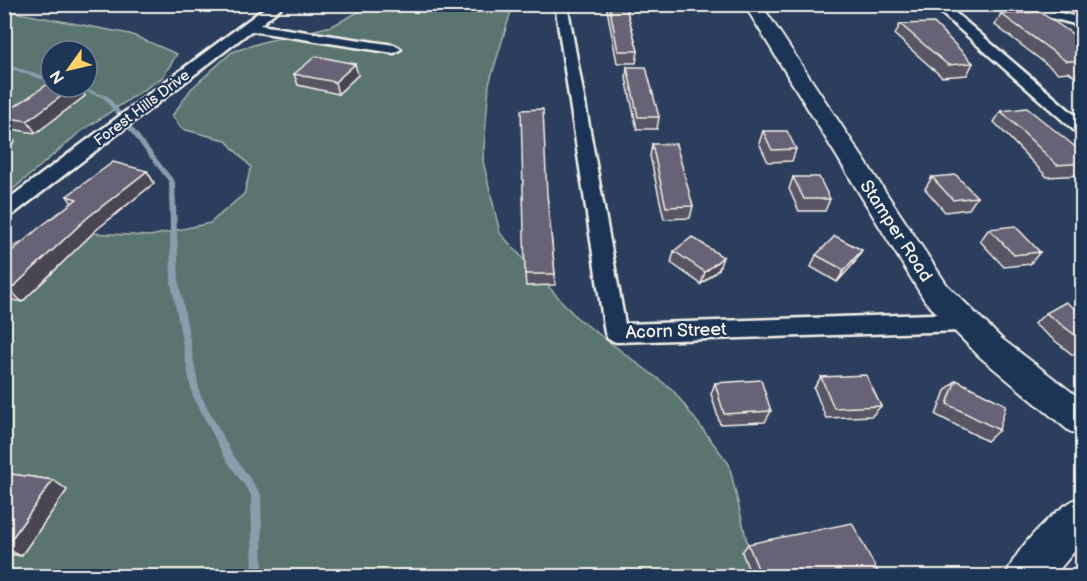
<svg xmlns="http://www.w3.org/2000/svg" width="1087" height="581" viewBox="0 0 1087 581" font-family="'Balsamiq Sans',sans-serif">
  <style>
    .green { fill: #5a7470; stroke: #a7b2ac; stroke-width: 1.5; fill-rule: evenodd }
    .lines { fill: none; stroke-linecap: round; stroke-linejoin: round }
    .stream { fill: #879fad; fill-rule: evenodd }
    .street-casing { stroke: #f4f1e8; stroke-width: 5 }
    .secondary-casing { stroke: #f4f1e8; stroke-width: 4 }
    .street { fill: #1d3557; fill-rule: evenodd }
    .secondary { fill: #1d3557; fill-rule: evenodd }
    .wall { fill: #595465; stroke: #f4f1e8; stroke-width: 1.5 }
    .shaded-wall { fill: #484553; stroke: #f4f1e8; stroke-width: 1.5 }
    .building { fill: #676276; stroke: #f4f1e8; stroke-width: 1.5 }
    .labels { text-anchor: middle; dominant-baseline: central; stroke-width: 4.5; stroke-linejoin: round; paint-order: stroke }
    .far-street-label { font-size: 15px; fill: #f4f1e8; stroke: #1d3557 }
    .street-label { font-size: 18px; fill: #f4f1e8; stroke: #1d3557 }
  </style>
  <rect width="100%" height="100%" fill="#2c3e5d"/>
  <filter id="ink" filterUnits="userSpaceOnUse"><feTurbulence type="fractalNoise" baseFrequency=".0167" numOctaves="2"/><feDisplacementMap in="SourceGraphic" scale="12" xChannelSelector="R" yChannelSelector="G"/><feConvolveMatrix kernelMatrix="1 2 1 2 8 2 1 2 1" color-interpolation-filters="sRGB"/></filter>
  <g filter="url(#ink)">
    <path class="green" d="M5,5h6l-3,6 122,23 47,20 -14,23 -83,55 -75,64zM51,51h36v36h-36z
      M365,5h148l-24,79 -6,77 17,72 76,84 97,73 56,74 26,112h-750l-1,-326 45,-19 101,5 60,-13 34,-29 7,-27 -26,-27 -43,-11 -10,-13 19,-27 41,-37 31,-10 69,-16 34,-18z"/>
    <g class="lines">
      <path class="stream" d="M4,64l47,14v4l-47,-15z
        M72,87h8l28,9 67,86 4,100 21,112 31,58 30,42 2,82h-10l-2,-81 -26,-37 -33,-64 -21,-112 -2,-100 -65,-84z"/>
      <g class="street-casing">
        <path id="street" d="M270,4h15l-25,21 134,20 7,4 -7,4 -143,-22 -240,185 -7,2v-16z
          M555,4h12l58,320 337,-11 8,3 3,6 -3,6 -8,3 -346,11 -8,-3 -3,-6z
          M931,4h14l137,117v13l-6,-2z
          M997,4h25l60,14v8z"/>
      </g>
      <g class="secondary-casing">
        <path id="secondary" d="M744,4h17l186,281 55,54 80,61v36l-13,-5 -89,-74 -55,-56z
          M1082,496v46l-28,34h-48c9,-27 49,-69 76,-80z"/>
      </g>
      <use href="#street" class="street"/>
      <use href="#secondary" class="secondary"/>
    </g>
    <path class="wall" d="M195,4h35l-8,6z
      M606,4h19l13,47 -2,12h-19z
      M1001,14l82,27v42l-14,-11 -11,1 -63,-48z
      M900,24l73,39 -6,12 -25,2 -47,-42z
      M627,67l32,50 -2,12h-20l-11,-51z
      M294,74l64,1 -20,19 -40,-9z
      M51,87h29l5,9 -49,37 -26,-4 -6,-8v-7z
      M1001,111l82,42v22l-36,2 -53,-55z
      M763,131l33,18 -4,12 -24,1 -9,-19z
      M652,144l41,62 -3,12 -26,1 -14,-63z
      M147,171l7,12 -58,47 -74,72 -18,-4v-40l68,-55 -5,-7z
      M793,177l37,22 -5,12h-26l-10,-22z
      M932,177l45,20 -8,12 -24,3 -20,-23z
      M547,195l8,79v11l-29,1 -1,-12z
      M1083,203v14l-7,-6z
      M989,229l51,23 -10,12 -26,3 -24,-26z
      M674,251l45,18 -18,15 -30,-21z
      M816,255l39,7 -18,20 -26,-15z
      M1046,313l37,1v36l-10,5 -39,-31z
      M821,377l60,29 -9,10 -46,2 -12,-30z
      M956,380l43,50 -12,11 -51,-26 9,-24z
      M715,383l56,28 -6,11 -45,2 -9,-30z
      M4,473l49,7 14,10 -46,66 -17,-3z
      M748,544l132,32h-129l-9,-24z"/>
    <path class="shaded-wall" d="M220,4h10l-8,6z
      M355,64l3,11 -20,19 -3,-12z
      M74,87h6l5,9 -49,37 -9,-12z
      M6,130l9,12 -11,8v-19z
      M147,171l7,12 -58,47 -74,72 -12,-12 77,-72z
      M862,250l-7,12 -18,20 7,-12z
      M723,257l-4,12 -18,15 4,-12z
      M4,331l6,5 -6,5z
      M1083,347v3l-10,5z
      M53,480l14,10 -46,66 -16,-8z"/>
    <path class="building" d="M609,4h16l13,47h-20z
      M1040,12l43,29v24l-6,-4h-11l-65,-47z
      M934,23l39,40 -25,2 -48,-41z
      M316,56l39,8 -20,18 -41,-8z
      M627,67h19l13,50h-21z
      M51,82v5h23l-47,34 -23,-4v-3z
      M1027,108l56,45v10l-26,2 -56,-54z
      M543,109l4,86 8,79h-30l-4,-164z
      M763,131h24l9,18 -24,1z
      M652,144h24l17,62 -27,1z
      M113,162l34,9 -60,47 -77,72 -6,-1v-31l36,-31 37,-28 -10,-3z
      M956,175l21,22 -24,3 -21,-23z
      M793,177h26l11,22h-26z
      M1015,226l25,26 -26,3 -25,-26z
      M835,236l27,14 -18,20 -28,-15z
      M692,237l31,20 -18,15 -31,-21z
      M1066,302l17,12v27l-37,-28z
      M866,375l15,31 -47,2 -13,-31z
      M761,380l10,31 -47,3 -9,-31z
      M956,380l50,25 -7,25 -52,-26z
      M4,473l49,7 -48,68h-1z
      M852,523l28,53h-119l-13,-32z"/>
  </g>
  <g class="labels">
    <g class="far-street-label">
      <text transform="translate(142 108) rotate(-37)">Forest Hills Drive</text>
    </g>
    <g class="street-label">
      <text transform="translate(896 231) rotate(57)">Stamper Road</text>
      <text transform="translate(676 331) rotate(-2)">Acorn Street</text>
    </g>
  </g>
  <rect width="1087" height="581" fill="none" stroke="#1d3557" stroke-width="24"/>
  <rect x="12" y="12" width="1063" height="557" fill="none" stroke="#f4f1e8" stroke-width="2" filter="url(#ink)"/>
  <g transform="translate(69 69) rotate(236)"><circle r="28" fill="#1d3557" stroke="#738091" stroke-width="1.5"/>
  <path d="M0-4.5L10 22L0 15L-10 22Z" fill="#ffd166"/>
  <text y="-9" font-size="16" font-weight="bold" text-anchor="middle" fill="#f4f1e8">N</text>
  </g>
</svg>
